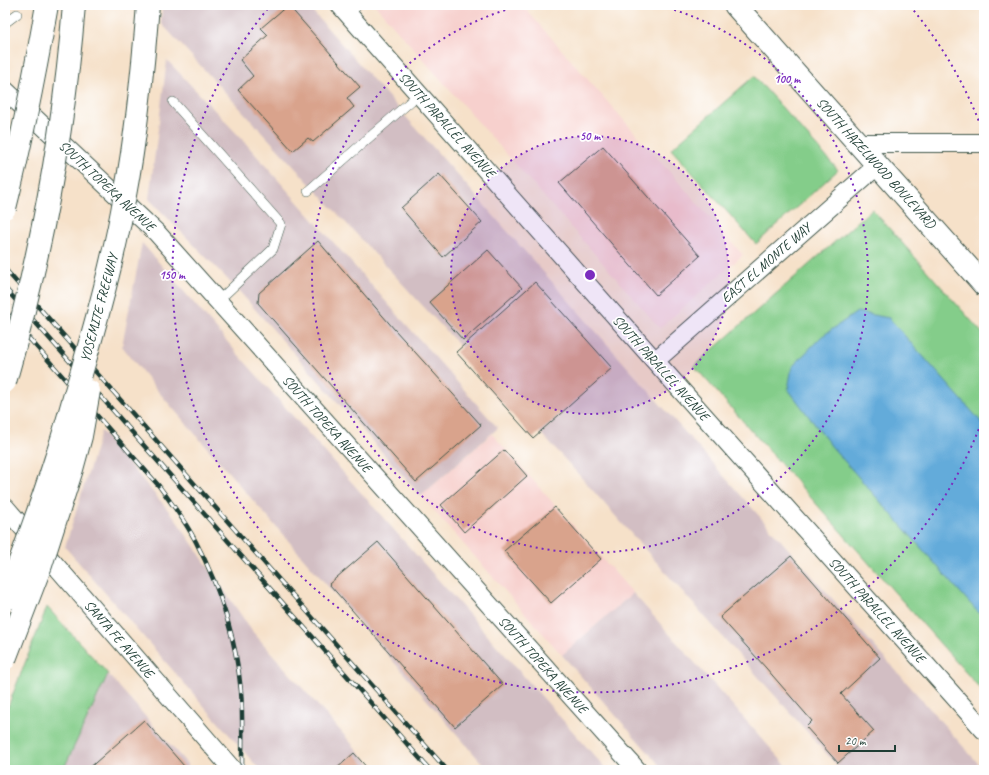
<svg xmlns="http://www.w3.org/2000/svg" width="989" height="775" viewBox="0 0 989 775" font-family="Caveat,sans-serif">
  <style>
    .built { fill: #f7d0cd }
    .industrial { fill: #d2bec3 }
    .green { fill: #84cd8a; stroke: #52855f }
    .water { fill: #63abda; stroke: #417487 }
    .building { fill: #d9a38c }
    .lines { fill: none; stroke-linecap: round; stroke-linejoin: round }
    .service-casing { stroke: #3f564a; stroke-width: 10 }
    .minor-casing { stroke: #3f564a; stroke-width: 20 }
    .tertiary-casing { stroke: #3f564a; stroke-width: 24 }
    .service { stroke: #fff; stroke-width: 9 }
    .minor { stroke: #fff; stroke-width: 18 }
    .tertiary { stroke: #fff; stroke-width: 22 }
    .rail-casing { stroke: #1f3d34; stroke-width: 4.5 }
    .rail { stroke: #fff; stroke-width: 3; stroke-dasharray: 9; stroke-linecap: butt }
    .motorway-bridge-casing { stroke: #3f564a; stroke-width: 24; stroke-linecap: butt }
    .motorway-bridge { stroke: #fff; stroke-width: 22 }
    .ring { fill: none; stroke: #7b2cbf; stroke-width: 2; stroke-dasharray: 2 4 }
    .labels { text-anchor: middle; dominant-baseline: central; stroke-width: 3.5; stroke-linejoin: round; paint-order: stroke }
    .street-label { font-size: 14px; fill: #1f3d34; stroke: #fff }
    .centre { fill: #7b2cbf; stroke: #fff; stroke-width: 2 }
    .ring-label { font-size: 12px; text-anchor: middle; font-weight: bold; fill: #7b2cbf; stroke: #fff; stroke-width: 3.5; stroke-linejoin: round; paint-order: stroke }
  </style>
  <rect width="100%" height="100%" fill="#fff"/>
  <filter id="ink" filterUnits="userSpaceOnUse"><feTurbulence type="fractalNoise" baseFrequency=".025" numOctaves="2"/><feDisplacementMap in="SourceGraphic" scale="8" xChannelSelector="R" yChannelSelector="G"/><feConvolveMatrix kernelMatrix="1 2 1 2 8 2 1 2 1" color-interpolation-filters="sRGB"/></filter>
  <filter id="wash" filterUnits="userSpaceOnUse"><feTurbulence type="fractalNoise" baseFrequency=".012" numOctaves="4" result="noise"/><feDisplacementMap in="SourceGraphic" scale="16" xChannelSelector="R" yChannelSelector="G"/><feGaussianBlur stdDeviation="0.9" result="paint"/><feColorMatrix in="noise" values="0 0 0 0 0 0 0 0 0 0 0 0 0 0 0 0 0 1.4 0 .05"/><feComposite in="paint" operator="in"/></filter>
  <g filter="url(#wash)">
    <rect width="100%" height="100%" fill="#f6e1c9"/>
    <path class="built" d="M375,5h147l221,250 -83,73z
      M492,434l141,159 -71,62 -141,-159z"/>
    <path class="industrial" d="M162,5h145l677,765h-143l-270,-304 -410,-443z
      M167,60l73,77 258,291 -77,68 -183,-206 -89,-91z
      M142,243l95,110 370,417h-119l-332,-381 -34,-43z
      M101,431l73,86 78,114 123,139h-115l-195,-223z
      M633,593l140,158 17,19h-126l-102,-115z
      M108,674l80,91v5h-125z"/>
    <path class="green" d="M754,76l84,94 -82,74 -85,-95z
      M872,209l112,126v358l-290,-327z
      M47,607l61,67 -45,96h-58v-56z"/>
    <path class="water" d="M857,312l32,6 95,107v192l-8,-7 -144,-163 -44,-58 4,-22 29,-30z"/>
    <g id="blocks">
      <path class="building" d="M288,5l72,82 -13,11 7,9 -41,35 -5,-4 -15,13 -55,-61 15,-14 -13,-16 28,-25 -7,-7z
        M603,146l97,110 -44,39 -97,-112z
        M439,174l43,48 -39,35 -42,-49z
        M318,241l77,89 86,95 -65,57 -158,-179 1,-10z
        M488,250l34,38 -59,52 -34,-38z
        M535,282l77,86 -79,70 -77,-86z
        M504,450l23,26 -63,56 -23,-27z
        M555,507l46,52 -50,44 -47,-52z
        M378,542l125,143 -48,42 -126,-143z
        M791,556l89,102 -39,36 33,37 -36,32 -32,-36 6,-6 -46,-53 -46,-51z
        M144,720l40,46v4h-97z
        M354,753l15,17h-34z"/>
    </g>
  </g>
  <g filter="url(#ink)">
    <use href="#blocks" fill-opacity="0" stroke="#3f564a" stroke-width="1"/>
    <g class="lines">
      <g class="service-casing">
        <path id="service" d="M348,15l10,-10
          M5,23l12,-9
          M173,102l108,122 -8,25 -55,52
          M308,191l111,-97"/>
      </g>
      <g class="minor-casing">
        <path id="minor" d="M340,5l315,356 329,369
          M5,90l152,143 480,537
          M858,143h126
          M655,361l223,-196
          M5,507l228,263"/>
      </g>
      <g class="tertiary-casing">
        <path id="tertiary" d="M735,5l249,280"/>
      </g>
      <use href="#service" class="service"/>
      <use href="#minor" class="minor"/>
      <use href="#tertiary" class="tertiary"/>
      <g class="rail-casing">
        <path id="rail" d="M5,269l442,501
          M5,288l425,482
          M5,311l154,175c13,18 27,36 37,56 24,46 40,97 45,149 2,26 1,53 1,79"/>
      </g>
      <use href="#rail" class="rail"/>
      <g class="motorway-bridge-casing">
        <path id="motorway-bridge" d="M5,208c17,-67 30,-135 42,-203
          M5,382c35,-123 59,-249 69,-377
          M5,600c18,-46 35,-92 50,-139 9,-27 16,-54 24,-80 18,-62 35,-123 46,-186 12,-63 18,-126 23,-190
          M5,659l36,-94 31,-96 9,-33 8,-45"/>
      </g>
      <use href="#motorway-bridge" class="motorway-bridge"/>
    </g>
  </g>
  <circle cx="590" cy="275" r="139" fill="#7b2cbf" fill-opacity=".12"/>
  <g class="ring">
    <circle cx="590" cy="275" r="139"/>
    <path d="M657 5A278 278 0 1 1 523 5"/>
    <path d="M983 418A418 418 0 1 1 270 6M910 6A418 418 0 0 1 983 132"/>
  </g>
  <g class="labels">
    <g class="street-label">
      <text transform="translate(447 125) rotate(48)">SOUTH PARALLEL AVENUE</text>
      <text transform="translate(876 163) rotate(48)">SOUTH HAZELWOOD BOULEVARD</text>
      <text transform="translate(107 186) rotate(43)">SOUTH TOPEKA AVENUE</text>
      <text transform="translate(766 263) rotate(-41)">EAST EL MONTE WAY</text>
      <text transform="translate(99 308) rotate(-75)">YOSEMITE FREEWAY</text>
      <text transform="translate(661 368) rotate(48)">SOUTH PARALLEL AVENUE</text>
      <text transform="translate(327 424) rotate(48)">SOUTH TOPEKA AVENUE</text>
      <text transform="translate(877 610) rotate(48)">SOUTH PARALLEL AVENUE</text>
      <text transform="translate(119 639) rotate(49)">SANTA FE AVENUE</text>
      <text transform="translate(543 665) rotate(48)">SOUTH TOPEKA AVENUE</text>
    </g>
  </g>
  <circle cx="590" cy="275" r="6" class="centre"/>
  <g class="ring-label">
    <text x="787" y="83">100 m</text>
    <text x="590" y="140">50 m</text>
    <text x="172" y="279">150 m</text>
  </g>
  <rect width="989" height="775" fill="none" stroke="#fff" stroke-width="20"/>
  <path d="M839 745v6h56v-6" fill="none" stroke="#1f3d34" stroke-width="2"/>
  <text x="845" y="745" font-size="12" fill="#1f3d34" stroke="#ffffff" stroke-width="3" paint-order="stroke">20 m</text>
</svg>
